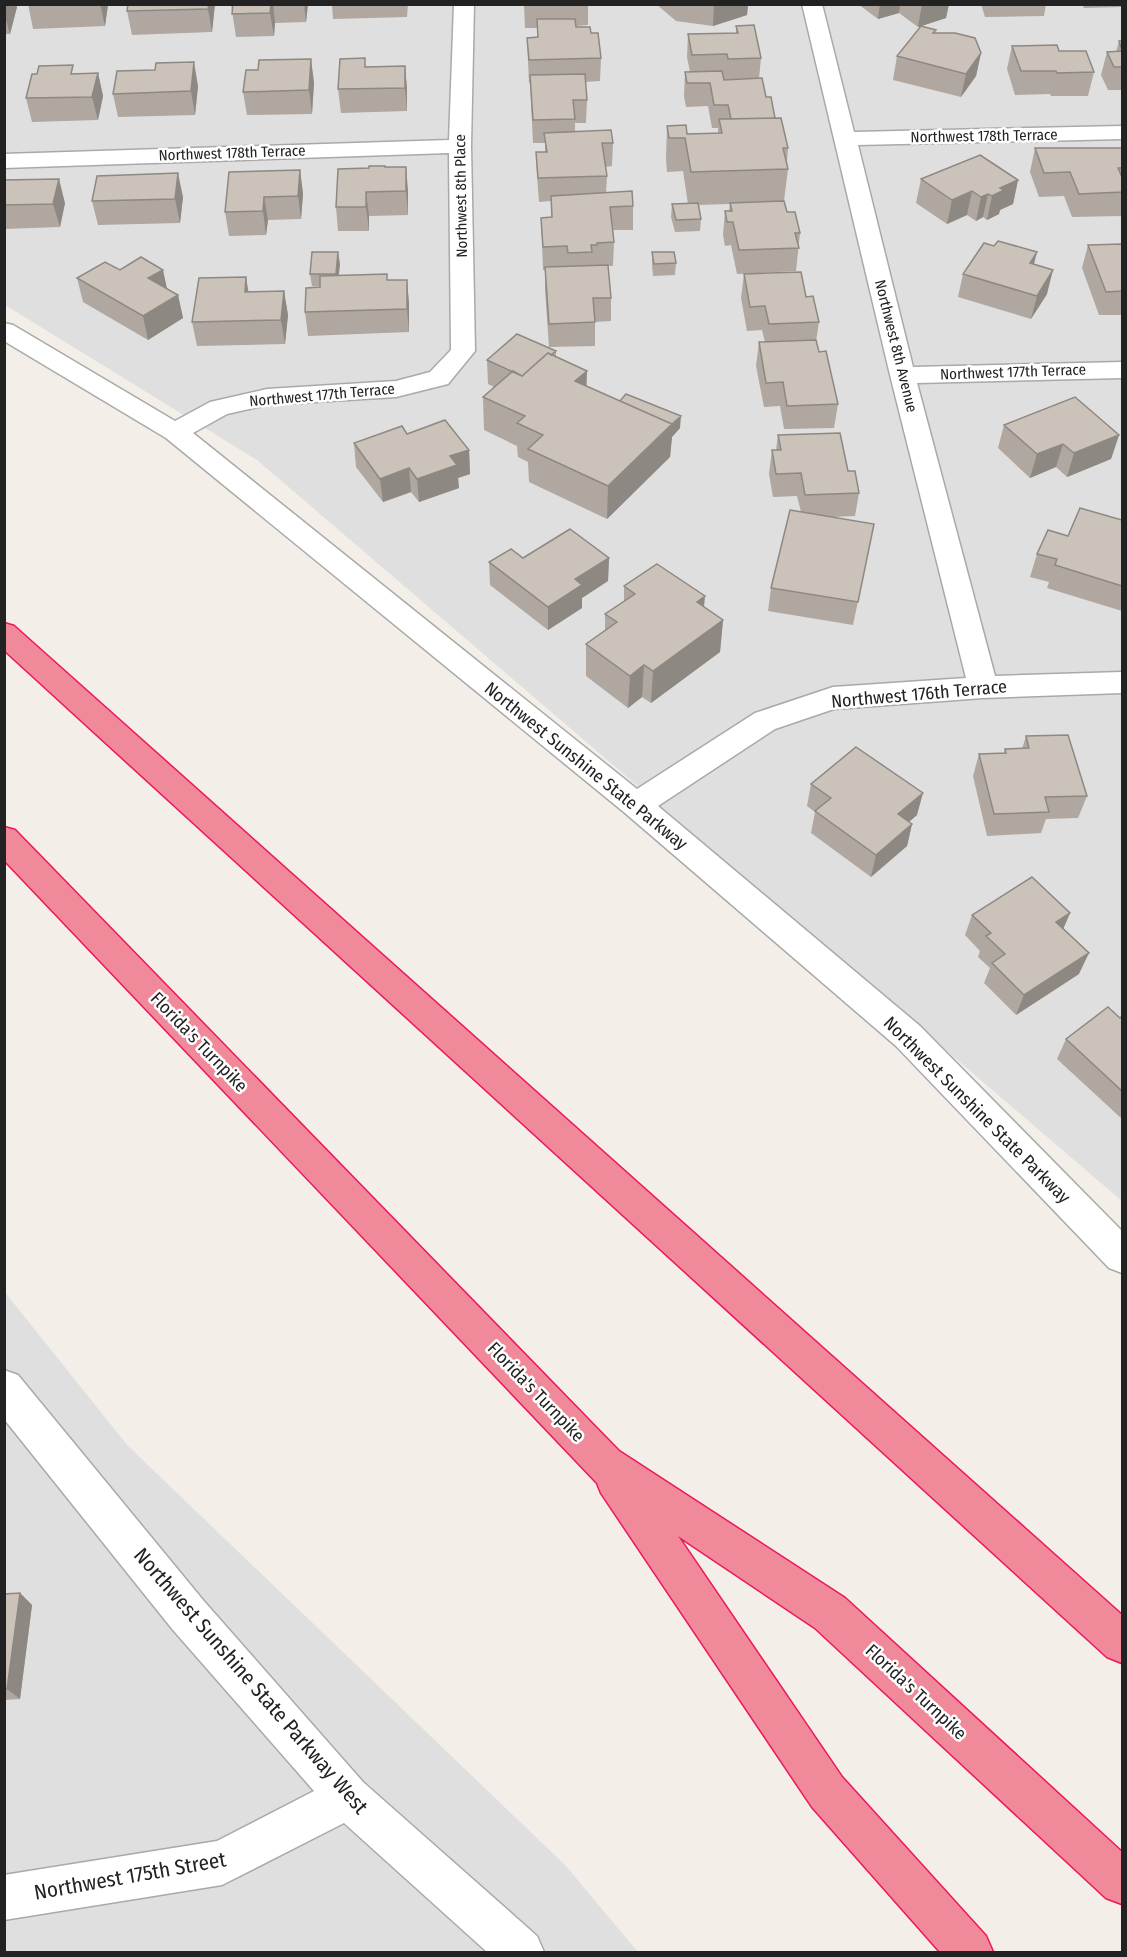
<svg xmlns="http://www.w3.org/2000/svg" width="1127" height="1957" viewBox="0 0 1127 1957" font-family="'Fira Sans Condensed',sans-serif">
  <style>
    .residential { fill: #e0dfdf }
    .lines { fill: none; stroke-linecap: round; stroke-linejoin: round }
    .minor-casing { stroke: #a9a9a9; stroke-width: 3 }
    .motorway-casing { stroke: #ed185b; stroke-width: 3 }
    .minor { fill: #fff; fill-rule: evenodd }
    .motorway { fill: #f0899a; fill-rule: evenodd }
    .wall { fill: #afa7a0 }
    .shaded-wall { fill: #8e8882 }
    .building { fill: #cbc2ba; stroke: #8e8882; stroke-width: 1.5 }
    .labels { text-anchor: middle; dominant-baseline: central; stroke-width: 5; stroke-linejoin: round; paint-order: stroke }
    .far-street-label { font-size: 15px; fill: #222; stroke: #fff }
    .street-label { font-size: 18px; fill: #222; stroke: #fff }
    .near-street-label { font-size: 21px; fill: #222; stroke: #fff }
  </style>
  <rect width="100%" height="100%" fill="#f3efe8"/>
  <path class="residential" d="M4,5h1118v1196l-865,-741 -252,-155z
    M4,1291l124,155 437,419 73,87h-633z"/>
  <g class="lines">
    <g class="minor-casing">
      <path id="minor" d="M454,4h20l-3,142 4,205 -27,33 -52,13 -129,8 -40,9 -34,19 444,356 118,-76 78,-26 133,-9 -76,-303 -88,-371h20l32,128 268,-6v13l-264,6 55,222 209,-5v16l-205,5 78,293 127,-4v21l-139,5 -149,11 -59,20 -117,77 262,220 202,205v42l-13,-5 -213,-222 -271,-233 -459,-375 -162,-97v-18l9,2 162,96 35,-19 57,-13 129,-8 34,-9 21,-22 -2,-197 -445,15v-14l445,-14z
        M4,1370l14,5 185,225 160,182 174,154 7,16h-57l-143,-129 -122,62 -218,35v-45l213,-34 97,-50 -141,-161 -169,-211z"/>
    </g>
    <g class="motorway-casing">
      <path id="motorway" d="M4,623l10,3 1108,989v48l-15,-6 -1103,-1007z
        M4,827l11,3 604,621 226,147 277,254v52l-16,-6 -291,-270 -137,-92 164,241 144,159 7,16h-53l-128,-145 -211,-314 -4,-10 -593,-623z"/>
    </g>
    <use href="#minor" class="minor"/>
    <use href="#motorway" class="motorway"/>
  </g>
  <path class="wall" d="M4,4l13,3 -7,27h-6z
    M28,4h80v2l-3,20 -72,3z
    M128,4h87l-3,28 -80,3 -5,-24z
    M231,4h77l-2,18 -31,1 -1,13 -38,1z
    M332,4h76l-1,13 -74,2z
    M524,4h64v21l-12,1v1l15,6 10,25 -1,23 -15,1 2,18 -1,23h-11v9l38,11 -1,23 -7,1 2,9 -1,17 27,13v24h-20l1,12 -1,24h-5l3,32v23l-16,1v24l-46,1 -4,-57v-20h-2l-2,-52 10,-1v-16l-12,1 -2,-26 -1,-24h9v-9h-12l-3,-60h-1l-1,-22 -1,-23 10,-1v-9h-12z
    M656,4h92l-1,11 -34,11 -37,-5z
    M858,4h91l-3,14 -24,8 13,7 46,20 -5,23 -15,21 -68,-17 4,-24 23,-29h-2l-19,-14 -21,6z
    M981,4h65l-2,12 -59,1z
    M1082,4h40l-1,3 -37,1z
    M736,26l25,32 -2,21 7,18 22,51 -1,14 1,7 -4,32 3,11 13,21 -4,38 -59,3 -6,-29 -6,1 -2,-11 2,-24h4l1,-7 -32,1 3,14 -1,12 -25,1 -4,-15 1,-13h16l-5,-33 -16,1 -1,-13 1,-33 20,8 31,-1v-5h-6l-4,-22 -22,1 -2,-11 1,-24h5l-3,-15 1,-23 48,-1z
    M1119,41h3v49h-14l-7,-15 6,-23h9z
    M1012,46l47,5 35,21 -6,24h-37l-1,-2 -35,1 -8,-26z
    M405,66l2,23v22l-66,2 -3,-24 28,-22z
    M98,73l5,23 -5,24 -66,2 -6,-24 49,-24z
    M314,82l-2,32 -65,1 -4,-23z
    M198,86l-3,29 -77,2 -5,-23z
    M1035,148h87v68l-50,1 -8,-21 -25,1 -9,-25z
    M385,167l23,23v25l-39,1v15h-31l-2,-24z
    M300,170l3,24 -2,25 -33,1 -2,15 -37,1 -4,-24z
    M921,179l97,1 -5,24 -13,6 -1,4 -12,6 -4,-3 -7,4 -9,-6 -20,9 -31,-21z
    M4,180l61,23 -5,24 -56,2z
    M183,197l-3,26 -82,2 -6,-24z
    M1122,244v71h-23l-17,-47 6,-23z
    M652,252l24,11 -1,12 -22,1 -1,-11z
    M340,264l-1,11 48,5h20l2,24v28l-101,4 -3,-24 15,-26h-8l-2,-12z
    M1034,265l13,29 -16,25 -73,-22 5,-23z
    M120,270l47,19 11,6 5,23 -35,22 -65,-38 -6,-24z
    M744,274l62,23 13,25 -3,19 3,11 19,52 -4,24 -50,1 -4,-23 -16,1 -8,-41 3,-24h6l-3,-12 -15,1 -6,-33z
    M284,291l4,24 -3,29 -88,2 -5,-24 57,-30z
    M556,351v6l30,29 94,42 -8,9 -2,20 -63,62 -78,-37 -1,-20 -10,-5 -1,-11 -33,-16 -1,-33 11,-10 -6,-3 -1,-24z
    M1122,411v12l-1,-6z
    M1004,425l115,10 -8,24 -44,18 -11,-10 -26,11 -32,-30z
    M407,434l62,16 1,24 -12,4 1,10 -40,14 -8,-10 -28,10 -27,-35 -2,-24z
    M778,435l70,36 11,22 -4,23 -23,1 42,7 -21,101 -85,-14 3,-23 30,-76 -4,-16 -24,1 -4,-23 3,-24h4z
    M1122,520v91l-75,-23 2,-6 -19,-5 7,-23 31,-18z
    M609,558l-1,23 -26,17v10l-34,22 -58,-45 -1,-23z
    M624,586l80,21 19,13 -3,32 -69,51 -9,-6 -14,11 -42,-32v-32l19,-13v-17l19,-13z
    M1026,736l61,60 -9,22 -32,1 -5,14 -54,3 -14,-60 6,-22 25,-1 1,-4h17z
    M811,784l106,31 -8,7 3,2 -5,22 -36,31 -60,-44 4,-21 -8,-6z
    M1070,913l-7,16 16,45 -63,41 -32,-32 6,-15 -12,-11 2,-6 -15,-16 7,-20z
    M1122,1016v103l-65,-60 9,-20 54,-21z
    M20,1593l12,12 -12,94 -16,1v-106z"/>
  <path class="shaded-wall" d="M6,4h10l1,3 -7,27 -6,-21z
    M100,4h8l-3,22z
    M209,4h6l-3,28 -4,-23z
    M271,4h2l2,19 -1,13 -4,-23z
    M304,4h4l-2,18z
    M714,4h34l-1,11 -34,11z
    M880,4h20l-1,9 -21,6z
    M922,4h27l-3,14 -28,9z
    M981,53l-5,23 -15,21 5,-23z
    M311,59l3,23 -2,32 -3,-24z
    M194,62l4,24 -3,29 -4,-24z
    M405,66l2,23v22l-2,-23z
    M98,73l5,23 -5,24 -6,-23z
    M406,167l2,23v25l-2,-24z
    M300,170l3,24 -2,25 -3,-23z
    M178,173l5,24 -3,26 -5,-24z
    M59,179l6,24 -5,24 -7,-23z
    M1018,180l-5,24 -13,6 -1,4 -12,6 5,-24 8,-8z
    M972,191l-5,24 -20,9 5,-24z
    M366,192l3,24v15l-3,-24z
    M988,194l-5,23 -7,4 5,-24z
    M264,197l4,23 -2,15 -3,-24z
    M338,252l2,12 -3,22 -1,-12z
    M1037,252l-6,24 -1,-13z
    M163,270l5,23 -20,-15z
    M1053,270l-6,24 -16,25 6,-23z
    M246,277l4,24 -5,-9z
    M407,280l2,24v28l-2,-23z
    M284,291l4,24 -3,29 -4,-24z
    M178,295l5,23 -35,22 -5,-24z
    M587,371l-1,33 -11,-23z
    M681,416l-1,12 -8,9 -2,20 -63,62 1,-33z
    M1119,435l-8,24 -44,18 7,-24z
    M1063,444l-7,23 -26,11 7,-24z
    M469,450l1,24 -12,4 1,10 -40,14 -2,-23 33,-23z
    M409,468l2,24 -28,10 -3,-23z
    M609,558l-1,23 -26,17v10l-34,22v-23l27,-28z
    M705,596l-3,33 -5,-27z
    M723,620l-3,32 -69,51 2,-32z
    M644,665l-2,32 -14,11 2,-32z
    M923,793l-6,22 -25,21 6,-22z
    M912,824l-5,22 -36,31 5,-22z
    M1070,913l-9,21 -5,-12z
    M1089,953l-10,21 -63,41 8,-20z
    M20,1593l12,12 -12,94 -13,-10z"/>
  <path class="building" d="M28,4h29l-30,1z
    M128,4h81l-1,5 -81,2z
    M233,4h38l-1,9 -38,1z
    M537,19h38l1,8h14l1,6h7l3,25 -72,2 -2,-22 11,-1z
    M754,25l7,33 -33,1 -1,-5 -35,1 -4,-21 50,-1 -2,-7z
    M921,26l15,4 -3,3h22l20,5 6,15 -15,21 -69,-18z
    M1119,41h3v9z
    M1057,45l2,6h27l8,21 -37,1 -1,-2h-35l-9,-25z
    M1122,51v16h-8l-7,-15z
    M365,58v9l40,-1v22l-67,1 2,-30z
    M311,59l-2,31 -66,2 3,-22h12l1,-10z
    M194,62l-3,29 -78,3 4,-23 38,-1 1,-7z
    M73,65l-2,9 27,-1 -6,24 -66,1 6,-24h5l2,-8z
    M722,71l2,9 38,-2 4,19h5l4,21 -44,1 -3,-14h-14l-4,-22h-23l-2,-11z
    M585,74l2,26h-14l2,19 -42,1 -3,-45z
    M781,118l7,30h-5l5,21 -97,3 -6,-34h-16l-2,-12 19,-1 1,9 35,-1 -3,-14z
    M611,130l2,13h-11l5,33 -69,2 -2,-26h11l-3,-19z
    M1035,148h87v20h-4l4,9v15l-43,2 -9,-22 -26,1z
    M980,155l38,25 -18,8 4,2 -12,6 -4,-2 -7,3 -9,-6 -20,9 -31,-21z
    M369,166h16v1h21v24l-40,1v15h-30l2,-38 31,-1z
    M300,170l-2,26 -34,1 -1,14 -38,1 4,-40z
    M178,173l-3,26 -83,2 5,-25z
    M59,179l-6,25 -49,1v-25z
    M632,191l1,15 -23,1 4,35 -17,1v2h-6l1,7 -24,1 -1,-7 -24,1 -2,-29 11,-1 -1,-21z
    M784,201l3,11h8l5,21h-5l4,15 -60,2 -6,-28h-6l-2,-11h7l-2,-8z
    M698,203l3,16 -25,1 -4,-16z
    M998,241l39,11 -7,11 23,7 -16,26 -74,-22 21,-31 10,3z
    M1122,244v47l-16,1 -18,-47z
    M312,252h26l-2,22h-26z
    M652,252h22l2,11 -22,1z
    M141,257l22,13 -15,8 30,17 -35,21 -66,-38 28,-16 15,8z
    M608,265l3,33h-18l2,24 -46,2 -4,-57z
    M801,272l5,25 7,-1 6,26 -50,2 -4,-18 -15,1 -6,-33z
    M387,274v6h20v29l-102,3 1,-24 14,-1v-11z
    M246,277l-1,15 39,-1 -3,29 -89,2 7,-44z
    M517,334l39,17 -5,4 -3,-2 -26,23 -35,-16z
    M816,340l3,12 7,-1 12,53 -51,2 -4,-24 -17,1 -7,-41z
    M548,353l39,18 -12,10 97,43 -64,62 -80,-37 15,-14 -26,-12 8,-7 -42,-19 30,-26 9,5z
    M626,394l55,22 -9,8 -52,-23z
    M1075,397l44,38 -45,18 -11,-9 -26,10 -33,-29z
    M445,420l24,30 -19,6 7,9 -40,14 -8,-11 -29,11 -26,-36 48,-17 5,8z
    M840,433l8,38h7l4,22 -54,2 -4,-22 -25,1 -4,-24h9l-3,-15z
    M1080,508l42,12v66l-67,-21 2,-6 -20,-5 11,-24 20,6z
    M790,510l84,14 -16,78 -87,-14z
    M570,529l39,29 -34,21 7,6 -34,22 -59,-45 22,-13 12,9z
    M657,564l48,32 -8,6 26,18 -70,51 -9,-6 -14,11 -44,-32 31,-22 -12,-8 30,-20 -11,-8z
    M1068,735l19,61 -42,1 4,15 -55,2 -15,-60 27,-1 -1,-4 24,-1 -3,-12z
    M856,747l67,46 -25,21 14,10 -36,31 -61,-44 16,-13 -20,-14z
    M1032,877l38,36 -14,9 33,31 -65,42 -32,-32 13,-9 -19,-18 5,-3 -19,-18z
    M1108,1007l12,11 2,-2v75l-56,-52z
    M20,1593l-13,96h-3v-95z"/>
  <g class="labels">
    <g class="far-street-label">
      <text transform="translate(984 136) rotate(-1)">Northwest 178th Terrace</text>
      <text transform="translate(232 153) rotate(-2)">Northwest 178th Terrace</text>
      <text transform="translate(461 196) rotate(-91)">Northwest 8th Place</text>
      <text transform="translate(896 346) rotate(76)">Northwest 8th Avenue</text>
      <text transform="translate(1013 372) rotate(-2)">Northwest 177th Terrace</text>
      <text transform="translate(322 395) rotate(-5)">Northwest 177th Terrace</text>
    </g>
    <g class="street-label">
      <text transform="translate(919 694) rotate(-5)">Northwest 176th Terrace</text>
      <text transform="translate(586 766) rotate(39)">Northwest Sunshine State Parkway</text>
      <text transform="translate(199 1042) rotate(46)">Florida's Turnpike</text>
      <text transform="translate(977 1110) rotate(45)">Northwest Sunshine State Parkway</text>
      <text transform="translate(536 1392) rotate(46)">Florida's Turnpike</text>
      <text transform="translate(916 1692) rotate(43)">Florida's Turnpike</text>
    </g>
    <g class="near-street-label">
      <text transform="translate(251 1681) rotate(49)">Northwest Sunshine State Parkway West</text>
      <text transform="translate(130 1876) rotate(-10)">Northwest 175th Street</text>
    </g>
  </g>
  <rect width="1127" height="1957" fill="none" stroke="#222222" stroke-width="12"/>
</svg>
